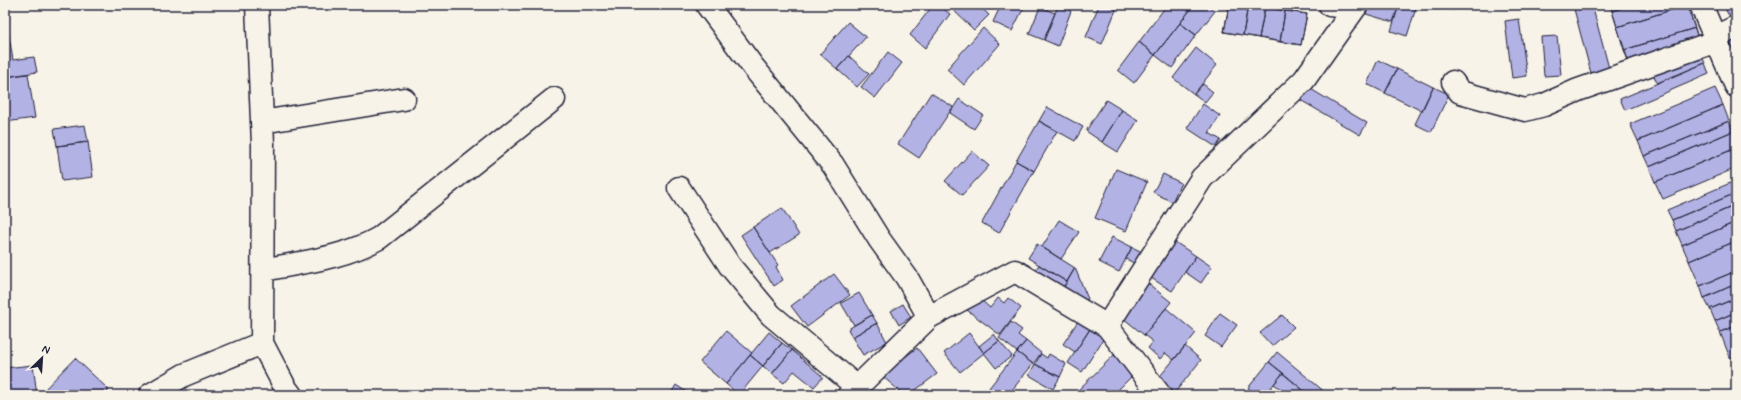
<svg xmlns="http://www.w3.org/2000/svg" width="1741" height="400" viewBox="0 0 1741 400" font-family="Mynerve,sans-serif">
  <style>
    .building { fill: #b3b2e4; stroke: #22223b }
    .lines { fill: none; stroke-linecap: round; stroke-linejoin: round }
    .minor-casing { stroke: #22223b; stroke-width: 25 }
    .minor { stroke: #f7f3e8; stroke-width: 22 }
  </style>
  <rect width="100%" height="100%" fill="#f7f3e8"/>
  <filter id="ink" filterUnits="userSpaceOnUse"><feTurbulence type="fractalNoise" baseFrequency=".025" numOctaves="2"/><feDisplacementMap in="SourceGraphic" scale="8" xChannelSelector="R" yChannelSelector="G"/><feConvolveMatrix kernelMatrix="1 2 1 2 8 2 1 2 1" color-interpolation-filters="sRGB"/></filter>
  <g filter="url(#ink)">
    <path class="building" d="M933,5h5l12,9 -25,34 -15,-13z
      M948,5h30l11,10 -15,15z
      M1001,5h24l-13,26 -19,-9z
      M1099,5h19l-16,39 -16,-7z
      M1167,5h27l-39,50 -16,-13z
      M1194,5h13l8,6 -19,24 -16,-12z
      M1229,5h19l-5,30 -19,-3z
      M1229,5h24l54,9 -6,31 -77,-13z
      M1248,5l17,2 -6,31 -16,-3z
      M1369,5h30l-6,17 -27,-8z
      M1399,5h18l-10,31 -16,-5z
      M1434,5h22l-2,5z
      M1592,5l18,67 -18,5 -18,-68z
      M1610,5h21l-19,6z
      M1610,5h77l13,39 -70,22z
      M1631,5h56l-70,22 -5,-16z
      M1687,5l8,23 -71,22 -7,-23z
      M1723,5h13v17l-3,1z
      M1058,6l13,5 -13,35 -14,-6z
      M1040,7l15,6 -11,27 -15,-6z
      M1265,7l20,4 -5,31 -21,-4z
      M5,9l4,27 -4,1z
      M1285,11l22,3 -6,31 -21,-3z
      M1519,19l8,57 -15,2 -7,-57z
      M848,22l18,15 -29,32 -17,-15z
      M1180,23l16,12 -24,33 -17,-13z
      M983,28l17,16 -36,41 -17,-16z
      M1695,28l5,16 -70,22 -6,-16z
      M1736,31v14l-5,2 -5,-13z
      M9,36l4,24 21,-3 3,15 -32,5v-40z
      M1557,36l4,39 -17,1 -3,-39z
      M1139,42l16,13 -21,28 -16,-13z
      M1196,48l21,17 -23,29 -21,-16z
      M1699,51l6,12 -48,20 -5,-12z
      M888,52l14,11 -27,35 -14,-11z
      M849,56l20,18 -12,13 -20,-18z
      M1378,60l19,9 -12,24 -18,-9z
      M1705,63l4,11 -84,36 -5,-11z
      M1397,69l36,18 -11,24 -37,-18z
      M28,74l7,44 -30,4v-45z
      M1203,84l10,8 -8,10 -11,-8z
      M1304,85l63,38 -7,12 -63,-37z
      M1433,87l16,7 -18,38 -16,-8z
      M1715,88l8,17 -85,36 -8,-17z
      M931,93l22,14 -34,51 -21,-14z
      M959,99l24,16 -9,14 -24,-16z
      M1106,100l16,10 -20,32 -16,-11z
      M1203,104l17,12 -11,17 12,7 -5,7 -29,-19z
      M1723,105l6,16 -85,35 -6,-15z
      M1047,107l36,20 -8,14 -36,-20z
      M1122,110l16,10 -20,32 -16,-10z
      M1039,121l18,10 -23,40 -18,-10z
      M1729,121l4,10 -84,36 -5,-11z
      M85,125l3,17 -31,4 -3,-17z
      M1733,131l3,6v11l-81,34 -6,-15z
      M88,142l5,35 -31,4 -5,-35z
      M1736,148v20l-73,31 -8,-17z
      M972,151l17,15 -27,29 -17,-14z
      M1016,161l18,10 -35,62 -17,-10z
      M1116,169l31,13 -21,49 -31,-13z
      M1163,174l18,9 -9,19 -19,-10z
      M1735,181l1,12 -64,27 -5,-10z
      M1736,193v12l-60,26 -4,-11z
      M1736,205v17l-54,23 -6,-14z
      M782,208l17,27 -29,18 -17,-26z
      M1059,220l20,12 -18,27 -19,-12z
      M1736,222v19l-47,20 -7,-16z
      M753,227l25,38 -2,2 7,13 -9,6 -33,-51z
      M1112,237l20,10 -13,25 -20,-10z
      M1736,241v30l-36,15 -11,-25z
      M1175,242l21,14 -24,35 -21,-13z
      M1037,244l38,24 -8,14 -39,-24z
      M1132,247l14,7 -6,12 -14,-7z
      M1196,256l16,11 -11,16 -16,-11z
      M1039,265l28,17 -6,9 -28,-18z
      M1075,268l13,31 -5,6 -22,-14z
      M1736,271v13l-32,14 -4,-12z
      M834,274l16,21 -43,32 -16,-21z
      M1145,281l26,21 -27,33 -21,-17z
      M1736,284v14l-26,11 -6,-11z
      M859,293l13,22 -18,10 -13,-22z
      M998,298l6,5 4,-5 13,10 -21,27 -33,-25 14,-10 9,8z
      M1736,298v14l-21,9 -5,-12z
      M903,304l8,13 -12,8 -8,-14z
      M1166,308l30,25 -22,27 -9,-7 -5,6 -12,-11 5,-6 -9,-7z
      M1736,312v14l-16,6 -5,-11z
      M1220,313l17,12 -16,22 -16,-11z
      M872,315l5,8 -25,14 -4,-8z
      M1282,315l12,12 -22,19 -12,-13z
      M1078,321l12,8 -15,23 -12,-8z
      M1011,322l11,8 -4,5 8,6 -9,11 -18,-14z
      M877,323l10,19 -24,13 -11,-18z
      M1736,326v30l-6,2 -10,-26z
      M1090,329l14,9 -22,34 -14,-9z
      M726,331l26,22 -26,31 -26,-22z
      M769,332l13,11 -19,23 -13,-11z
      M969,333l15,20 -24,19 -16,-19z
      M994,334l5,7 -15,12 -5,-7z
      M999,341l13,15 -16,12 -12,-15z
      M1026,341l15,12 -8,11 -16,-12z
      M782,343l10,7 -20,24 -9,-8z
      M1185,346l16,14 -28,35 -17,-14z
      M917,348l20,26 -28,21h-5l-23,-20z
      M792,350l31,27 -9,10 -20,-16 -10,12 -12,-9z
      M1017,352l16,12 -25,31h-10l-9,-7z
      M1277,352l49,41 -2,2h-15l-40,-33z
      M1041,354l6,4 2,-4 17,10 -6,13 -25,-13z
      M1115,354l20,19 -22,22h-40z
      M750,355l13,11 -24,29 -13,-11z
      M75,358l34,32 -5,5h-57l-4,-4z
      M1269,362l14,11 -18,22h-8l-9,-7z
      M1035,364l25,13 -7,12 -24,-14z
      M33,365l4,30h-32v-27z
      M1283,373l26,22h-21l-14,-11z
      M676,385l15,10h-21z"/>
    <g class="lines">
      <g class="minor-casing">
        <path id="minor" d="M257,5l6,139 -1,199 23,44 6,8
          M707,5l47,63 79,97 46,74 28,39 22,39
          M1330,5l25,3
          M1701,5l35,81
          M1715,37l21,-10
          M1453,82l7,10 65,18 19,-5 34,-15 139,-49
          M262,122l142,-23
          M679,188l51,78 41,49 86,72
          M263,270c40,-8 81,-12 116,-32l175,-139
          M1107,326l53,69
          M150,395l34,-20 78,-32
          M849,395l80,-78 86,-46 92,55 95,-148 102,-98 53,-75"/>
      </g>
      <use href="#minor" class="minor"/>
    </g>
  </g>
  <rect width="1741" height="400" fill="none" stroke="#f7f3e8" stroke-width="20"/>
  <rect x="10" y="10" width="1721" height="380" fill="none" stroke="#22223b" stroke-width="1.5" filter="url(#ink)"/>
  <g transform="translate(42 358) rotate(25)" stroke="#f7f3e8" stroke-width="3" paint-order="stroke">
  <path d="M0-3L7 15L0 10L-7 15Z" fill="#22223b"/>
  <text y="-6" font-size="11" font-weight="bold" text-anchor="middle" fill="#22223b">N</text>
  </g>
</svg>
